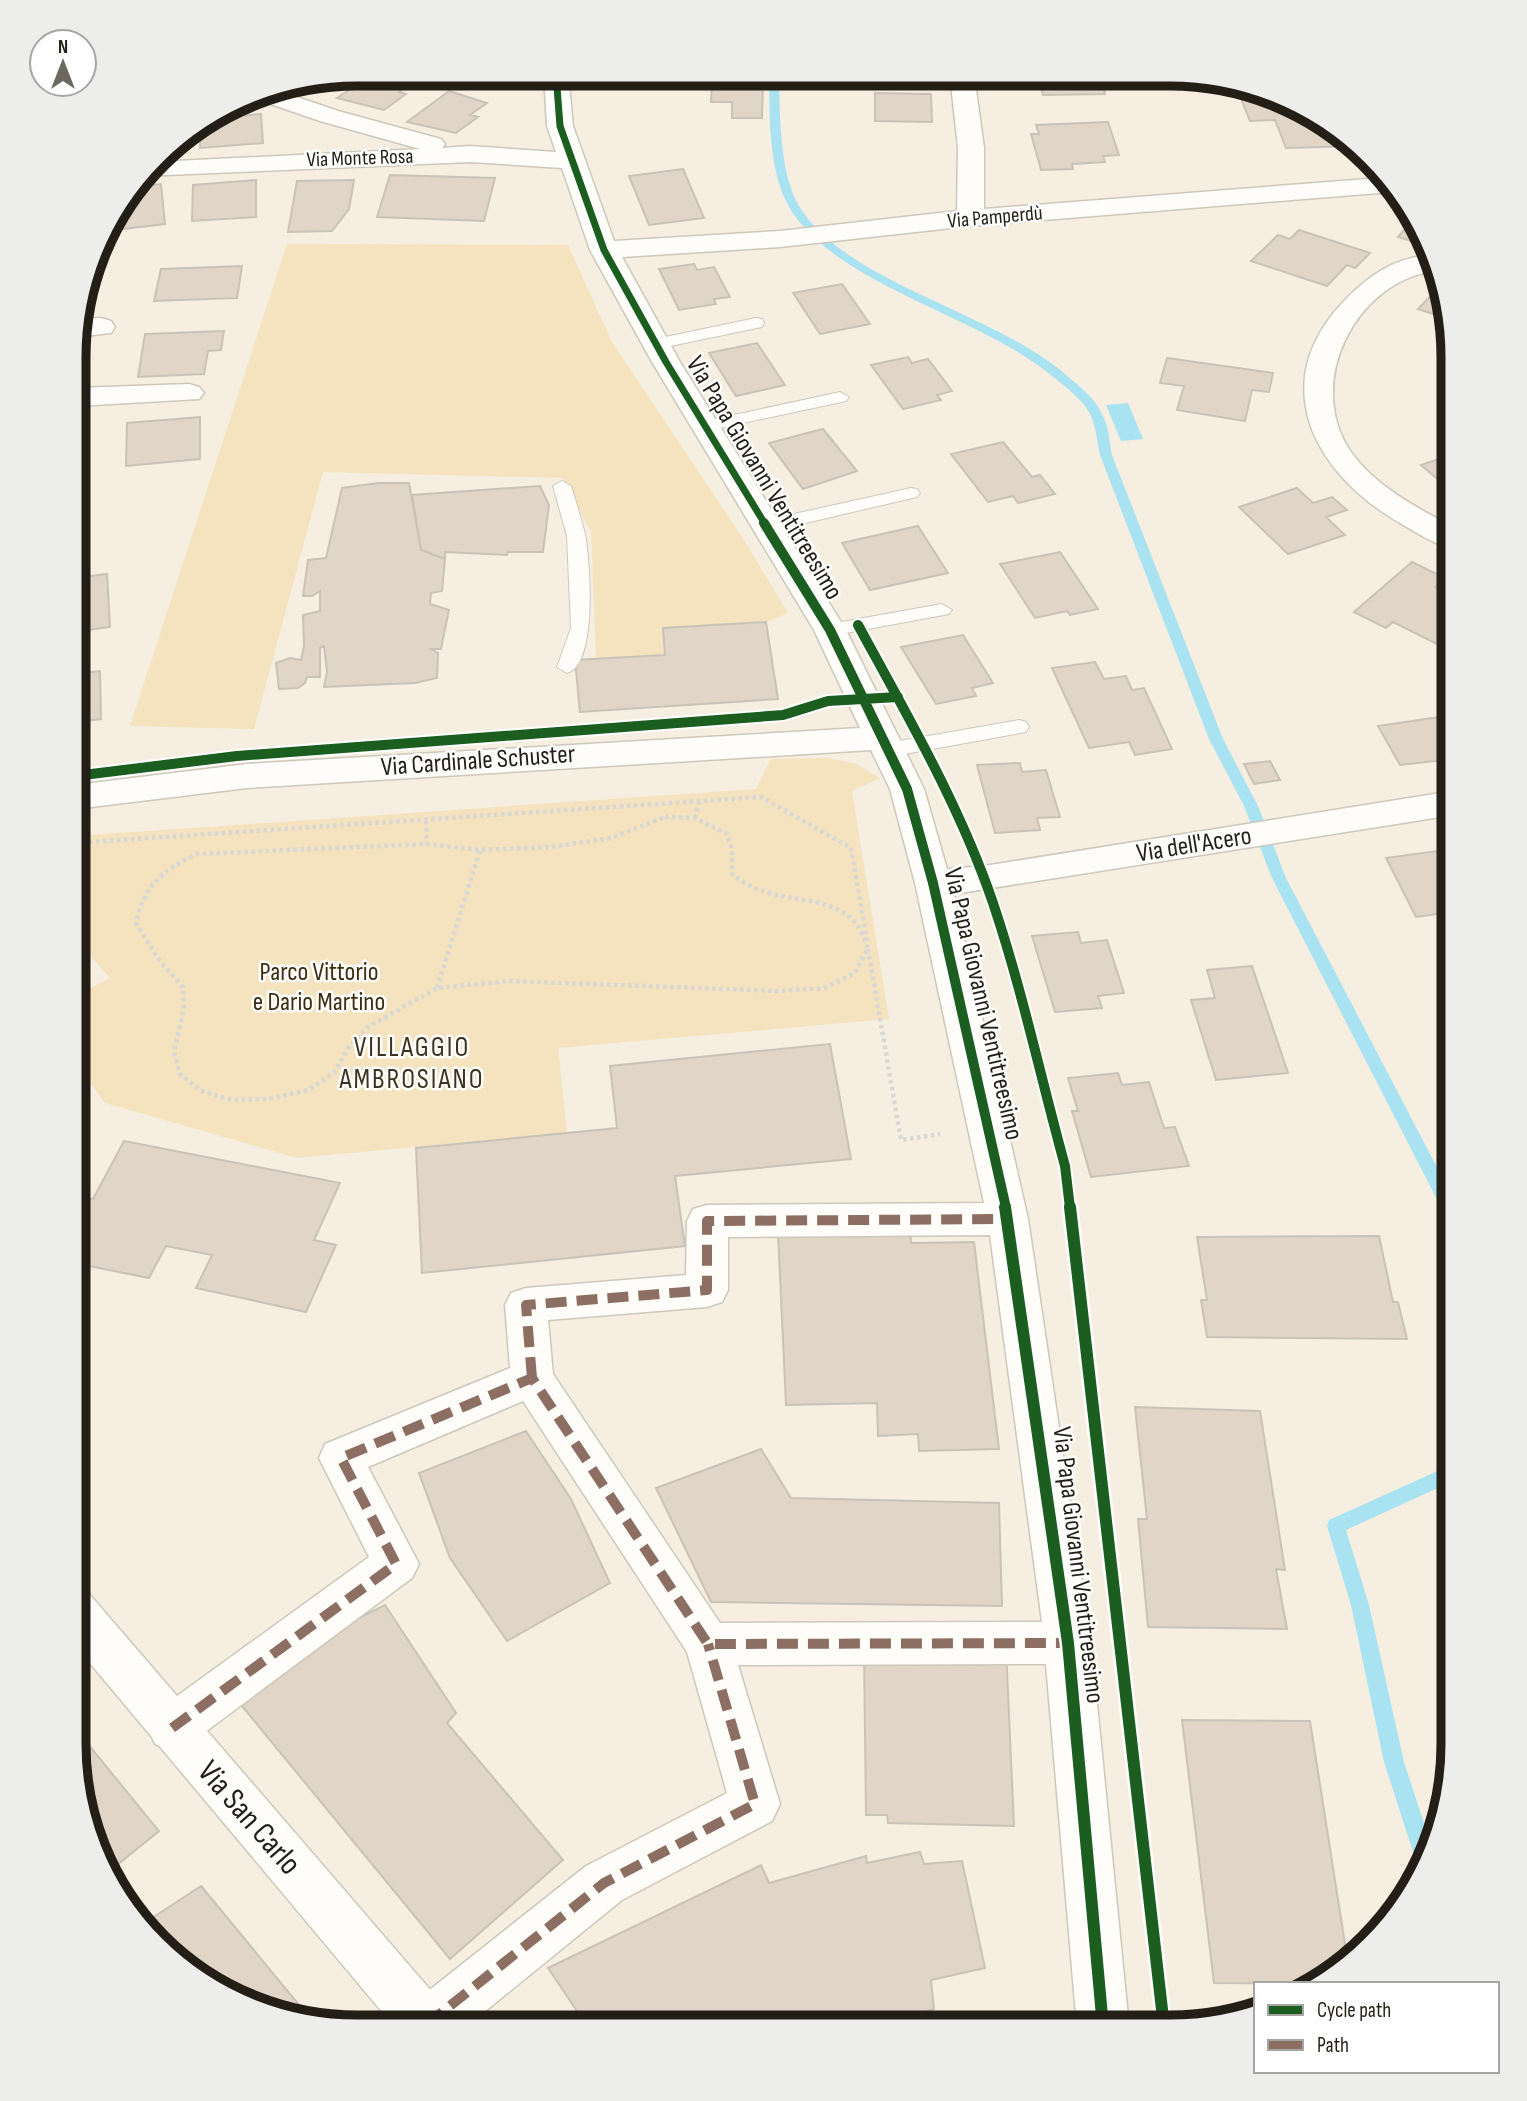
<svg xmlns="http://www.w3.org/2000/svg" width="1527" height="2101" viewBox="0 0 1527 2101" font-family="'Sofia Sans Condensed',sans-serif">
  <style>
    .green { fill: #f4e3be }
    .water { fill: #a9e2f0 }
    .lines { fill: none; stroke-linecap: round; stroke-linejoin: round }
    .stream { fill: #a9e2f0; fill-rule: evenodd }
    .building { fill: #e1d5c8; stroke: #c9c2b8; stroke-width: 2 }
    .lane-casing { stroke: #cdc7bc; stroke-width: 2 }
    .street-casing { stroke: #cdc7bc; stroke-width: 3 }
    .secondary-casing { stroke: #cdc7bc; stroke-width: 3 }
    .path { stroke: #d9d7d3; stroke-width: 4.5; stroke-dasharray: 3.5 3.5; stroke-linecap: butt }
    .lane { fill: #fefdfa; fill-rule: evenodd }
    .street { fill: #fefdfa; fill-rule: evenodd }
    .secondary { fill: #fefdfa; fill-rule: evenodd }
    .quiet { stroke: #8d6e63; stroke-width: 10; stroke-dasharray: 21 10; stroke-linecap: butt }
    .cycleway-far2-casing { stroke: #fff; stroke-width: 10 }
    .cycleway-far1-casing { stroke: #fff; stroke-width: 14 }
    .cycleway-casing { stroke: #fff; stroke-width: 17 }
    .cycleway-far2 { stroke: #1b5e20; stroke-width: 7 }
    .cycleway-far1 { stroke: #1b5e20; stroke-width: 10 }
    .cycleway { stroke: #1b5e20; stroke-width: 12 }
    .labels { text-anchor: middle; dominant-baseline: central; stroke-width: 5; stroke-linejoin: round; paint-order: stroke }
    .far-street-label { font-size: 21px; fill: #231f16; stroke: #fff }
    .street-label { font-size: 26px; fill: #231f16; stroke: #fff }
    .park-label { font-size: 26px; fill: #3b2e11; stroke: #fff }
    .neighbourhood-label { font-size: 28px; letter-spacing: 2px; fill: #3c331f; stroke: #fff }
    .near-street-label { font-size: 32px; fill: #231f16; stroke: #fff }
    .rim { fill: none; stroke: #231f16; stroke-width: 9 }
  </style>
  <rect width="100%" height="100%" fill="#f6efe1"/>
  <path class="green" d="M287,244l281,1 44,97 130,195 46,76 -22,9 -103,6 2,26 -69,6 -5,-128 -28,-54 -240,-6 -69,257 -124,-3z
    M826,758l28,5 26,15 -28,13 37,228 -331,29 9,85 -270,25 -192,-55 -30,-41v-66l35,-18 -35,-39v-103l681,-47 15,-30z"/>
  <path class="water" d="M1128,403l15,36 -22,2 -15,-36z"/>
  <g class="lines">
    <path class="stream" d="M769,75h10c1,38 0,97 20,131 47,77 195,106 267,169 13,11 29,23 36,39 7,12 7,27 10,41l111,284 35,67 28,72 167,320v23l-6,-2 -175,-341 -28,-72 -35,-67 -109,-284c-3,-14 -4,-29 -10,-41 -7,-14 -22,-25 -33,-34 -72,-64 -224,-94 -269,-175 -20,-37 -18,-89 -19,-130z
      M1453,1464v17l-107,49 23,75 35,157 28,86 -10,21 -6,-8 -32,-99 -33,-157 -24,-79 2,-6z"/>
  </g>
  <path class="building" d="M372,74h23l20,6 -16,12 7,2 -22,16 -47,-12z
    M1038,75l63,1 4,18 -62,1z
    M712,84h51l-1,34h-30v-16h-21z
    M449,91l38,12 -17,12 8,2 -22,16 -49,-11z
    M875,93l56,1 1,28 -57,-1z
    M1278,95l64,37 12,14 -68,2 -11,-28 -25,1 -10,-25z
    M261,114l2,29 -63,5v-21l15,-9z
    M1108,122l11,33 -16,1 2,6 -33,2 1,5 -32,1 -10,-36h8l-3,-9z
    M683,169l21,49 -55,7 -20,-49z
    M390,175l105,3 -11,43 -107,-4z
    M256,180v37l-64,4 1,-36z
    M354,180l-5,29 -17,22 -44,1 9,-51z
    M161,184l4,40 -59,7 5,-15 24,-29z
    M1413,219l11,13 4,14 -30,-9z
    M1299,230l71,23 -15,15 -8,-3 -20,21 -76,-25 27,-26 12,4z
    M694,264l3,6 17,-3 16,30 -16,2 2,5 -37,6 -20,-41z
    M242,266l-5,32 -83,3 7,-32z
    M842,284l28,40 -50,10 -27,-41z
    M1438,288l7,30 -27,-9z
    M224,331l-3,19 -13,1 -4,23 -66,3 7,-43z
    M82,338l-4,32h-2v-31z
    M757,343l28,42 -49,11 -27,-43z
    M908,357l4,6 16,-4 24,32 -15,4 4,5 -38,9 -32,-44z
    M1167,358l106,15 -4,19 -17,-2 -7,31 -68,-11 7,-24 -24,-3z
    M200,417v42l-74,7 1,-43z
    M823,429l34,42 -54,18 -34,-46z
    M1003,442l29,35 8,-2 15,19 -37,9 -5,-7 -25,6 -37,-48z
    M1453,454v38l-32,-27z
    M378,483h31l12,67 24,9 -3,32 -11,2 -1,11 19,6 -8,39h-10l7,4 -1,25 -22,5 -91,4 3,-15 -3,-26 -4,2v29h-13l-2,6 -7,5 -19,1 -3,-26 14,-5 11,2 3,-14 -1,-31 17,-4v-20l-8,5h-9l5,-36 18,-2 16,-70z
    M540,486l9,19 -6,47h-35l-1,3 -62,-3v7l-24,-9 -9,-55z
    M1297,488l16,15 19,-6 15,13 -21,7 19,18 -57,19 -49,-47z
    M918,526l30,47 -78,17 -28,-47z
    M1060,552l38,57 -28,6 -3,-4 -32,7 -35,-54z
    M1412,562l33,16 -10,9 18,9v42l-10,9 -50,-25 -7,6 -32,-16z
    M107,574l3,53 -35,5 1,-54z
    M766,622l12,77 -198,13 -5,-52 90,-5 -2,-27z
    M963,635l30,48 -21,5 4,8 -40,8 -35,-57z
    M1095,662l9,17 22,-3 6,14 12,-2 28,61 -37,6 -6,-13 -40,6 -37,-80z
    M100,671l1,48 -23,3v19l-3,1v-68z
    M1453,715v44l-53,6 -22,-39z
    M1270,761l10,19 -26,4 -10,-20z
    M1020,763l2,9 24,-2 14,47 -23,1 3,12 -45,3 -18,-68z
    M1444,850l9,17v45l-37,5 -30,-59z
    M1078,932l3,11 26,-3 17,53 -26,3 4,12 -47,4 -23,-76z
    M1252,966l36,107 -72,7 -25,-80 24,-2 -8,-28z
    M830,1044l21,115 -176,17 10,70 -263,27 -6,-125 201,-20 -7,-62z
    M1118,1073l4,12 27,-3 15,46 11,-1 14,39 -98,11 -19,-66h6l-10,-33z
    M124,1141l216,42 -26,57 22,5 -30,67 -110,-24 16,-33 -46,-9 -17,32 -75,-15v-67l19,3z
    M910,1230l1,13 63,-1 25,207 -80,2 -1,-17 -40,2 -1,-33 -91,2 -8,-172z
    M1379,1236l14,66h5l9,37 -200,-2 -6,-37h6l-10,-63z
    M1135,1407l125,4 25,159 -9,-1 11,60 -139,-2 -10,-108h9z
    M526,1431l45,68 39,84 -103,58 -57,-83 -31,-85z
    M761,1449l30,49 208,5 3,103 -291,-4 -55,-114z
    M385,1605l71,108 -9,10 116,137 -113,99 -213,-259 68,-55z
    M1006,1648l8,178 -126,-3 -1,-8h-21l-2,-163z
    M1182,1720l128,1 38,242 -31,21 -103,-1z
    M74,1727l85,104 -53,43 -3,-5 -29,-124z
    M920,1852l4,12 38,-3 23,107 -54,12 3,29 -57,18 -290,-1 -39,-58 213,-103 8,18 97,-27 1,7z
    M201,1886l113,137 -65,-17 -64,-37 -39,-47z"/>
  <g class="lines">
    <g class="lane-casing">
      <path id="lane" d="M756,318l6,1 2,4 -2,4 -106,22 -8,-5 8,-5z
        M840,392l9,5 -3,4 -140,30 -9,-5 9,-5z
        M562,481l9,5c5,16 10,32 14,48 5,25 13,131 -18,139l-10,-6 14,-39 -4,-92 -14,-50z
        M911,488l6,1 3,4 -3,4 -150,35 -9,-6 9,-6z
        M942,604l10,6 -3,4 -119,22 -10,-6 10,-6z
        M1019,720l7,2 3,5 -3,5 -138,25 -10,-7 10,-7z"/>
    </g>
    <g class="street-casing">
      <path id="street" d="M544,74h24l5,52 41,115 166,-10 177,-20 1,-63 -8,-73h24l10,73v61l396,-31 11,14 -421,34 -190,21 -158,10 58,105 166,268 78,159 23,80 37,-3 469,-75v24l-499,79 74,325 63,424 38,384h-52l-31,-363 -308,1 42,139 -8,17 -150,79 -155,126 -67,-1 8,-18 178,-141 141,-73 -40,-141 -164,-251 -155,66 51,97 -7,14 -223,166 -17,7 -17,-7 -7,-16 7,-16 214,-155 -50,-99 6,-14 185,-76 -5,-63 6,-12 15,-5 160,-13 1,-54 6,-12 14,-4 277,-2 -69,-320 -25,-94 -19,-39 -624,38 -172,21v-24l172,-21 613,-36 -46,-98 -162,-268 -62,-112 -28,-82 -92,-6 -327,14 12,-14 265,-13 -100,-28 -70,-24 21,-9 67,23 103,28 4,5 -3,4 28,-2 86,6 -9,-26zM990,1235l52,387 -322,1 -167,-249 -5,-54 159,-13 15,-5 6,-12v-53z
        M1430,255l4,16c-79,11 -130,113 -83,181 24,34 66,56 102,75v22c-19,-5 -36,-16 -53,-26 -87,-50 -136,-142 -53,-225 24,-24 48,-40 83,-43z
        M101,318l10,3 4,6 -4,6 -35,4v-18z
        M189,384l10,3 5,6 -5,6 -123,7v-18z"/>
    </g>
    <g class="secondary-casing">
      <path id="secondary" d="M74,1589l16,6 355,412 8,18h-60l-319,-381z"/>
    </g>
    <path class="path" d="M665,817l30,1 32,16 5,16v24c39,33 89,17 120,45 8,7 12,20 16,29l-13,25 -31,15 -46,3 -268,-10 -73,7 -69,39 -20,21 -14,25 -26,17 -40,9 -36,1 -31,-9 -21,-17 -6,-22 10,-44 -1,-21 -24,-27 -23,-37c8,-38 27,-53 61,-69l230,-10 53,6 71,-3 60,-9z
      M695,818l4,-16
      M426,821l1,23
      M75,843l686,-46 90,51 16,93
      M868,949l33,191 39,-6
      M437,988l43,-138"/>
    <use href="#lane" class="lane"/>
    <use href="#street" class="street"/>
    <use href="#secondary" class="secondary"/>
    <path class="quiet" d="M532,1378l-6,-73 181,-15v-69l301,-2
      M172,1728l224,-164 -55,-106 191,-80 176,266 360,-1
      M426,2025l178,-142 151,-79 -47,-160"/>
    <g class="cycleway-far2-casing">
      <path id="cycleway-far2" d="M556,74l4,52 44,124 62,112 99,162"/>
    </g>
    <g class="cycleway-far1-casing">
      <path id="cycleway-far1" d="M764,523l66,107 77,159 26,94 73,325
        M858,625c49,90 102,181 135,278 29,86 48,176 72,263l5,42
        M75,776l162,-20 546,-41 45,-14 70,-4"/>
    </g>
    <g class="cycleway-casing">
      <path id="cycleway" d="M1005,1207l63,436 35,384
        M1070,1207l94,820"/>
    </g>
    <use href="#cycleway-far2" class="cycleway-far2"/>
    <use href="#cycleway-far1" class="cycleway-far1"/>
    <use href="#cycleway" class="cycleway"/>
  </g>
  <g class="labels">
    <g class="far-street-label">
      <text transform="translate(360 158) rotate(-2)">Via Monte Rosa</text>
      <text transform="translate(995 217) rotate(-5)">Via Pamperdù</text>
    </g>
    <g class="street-label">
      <text transform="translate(764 478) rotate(59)">Via Papa Giovanni Ventitreesimo</text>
      <text transform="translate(478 761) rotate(-4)">Via Cardinale Schuster</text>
      <text transform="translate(1194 845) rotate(-9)">Via dell'Acero</text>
      <text transform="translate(983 1004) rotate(77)">Via Papa Giovanni Ventitreesimo</text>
      <text transform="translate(1078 1565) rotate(83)">Via Papa Giovanni Ventitreesimo</text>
    </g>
    <g class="park-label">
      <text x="319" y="972">Parco Vittorio<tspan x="319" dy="30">e Dario Martino</tspan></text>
    </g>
    <g class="neighbourhood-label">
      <text x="412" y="1047">VILLAGGIO<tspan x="412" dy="32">AMBROSIANO</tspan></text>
    </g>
    <g class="near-street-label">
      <text transform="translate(249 1818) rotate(49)">Via San Carlo</text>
    </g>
  </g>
  <path d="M0 0H1527V2101H0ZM357 86H1170A271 271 0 0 1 1441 357V1744A271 271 0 0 1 1170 2015H357A271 271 0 0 1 86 1744V357A271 271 0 0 1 357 86Z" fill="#ededec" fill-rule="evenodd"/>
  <path class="rim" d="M357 86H1170A271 271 0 0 1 1441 357V1744A271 271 0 0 1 1170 2015H357A271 271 0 0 1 86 1744V357A271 271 0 0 1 357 86Z"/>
  <rect x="1254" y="1982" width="245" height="91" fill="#ffffff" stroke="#a7a5a2" stroke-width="2"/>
  <rect x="1268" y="2005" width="35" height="10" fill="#1b5e20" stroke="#a7a5a2" stroke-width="2"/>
  <text x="1317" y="2017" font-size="21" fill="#231f16">Cycle path</text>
  <rect x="1268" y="2040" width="35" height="10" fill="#8d6e63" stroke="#a7a5a2" stroke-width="2"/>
  <text x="1317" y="2052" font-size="21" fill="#231f16">Path</text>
  <g transform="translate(63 63)"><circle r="33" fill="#ffffff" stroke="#a7a5a2" stroke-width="2"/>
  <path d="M0-5L12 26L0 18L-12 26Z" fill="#6d685d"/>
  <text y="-10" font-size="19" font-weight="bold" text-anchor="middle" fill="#231f16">N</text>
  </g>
</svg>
